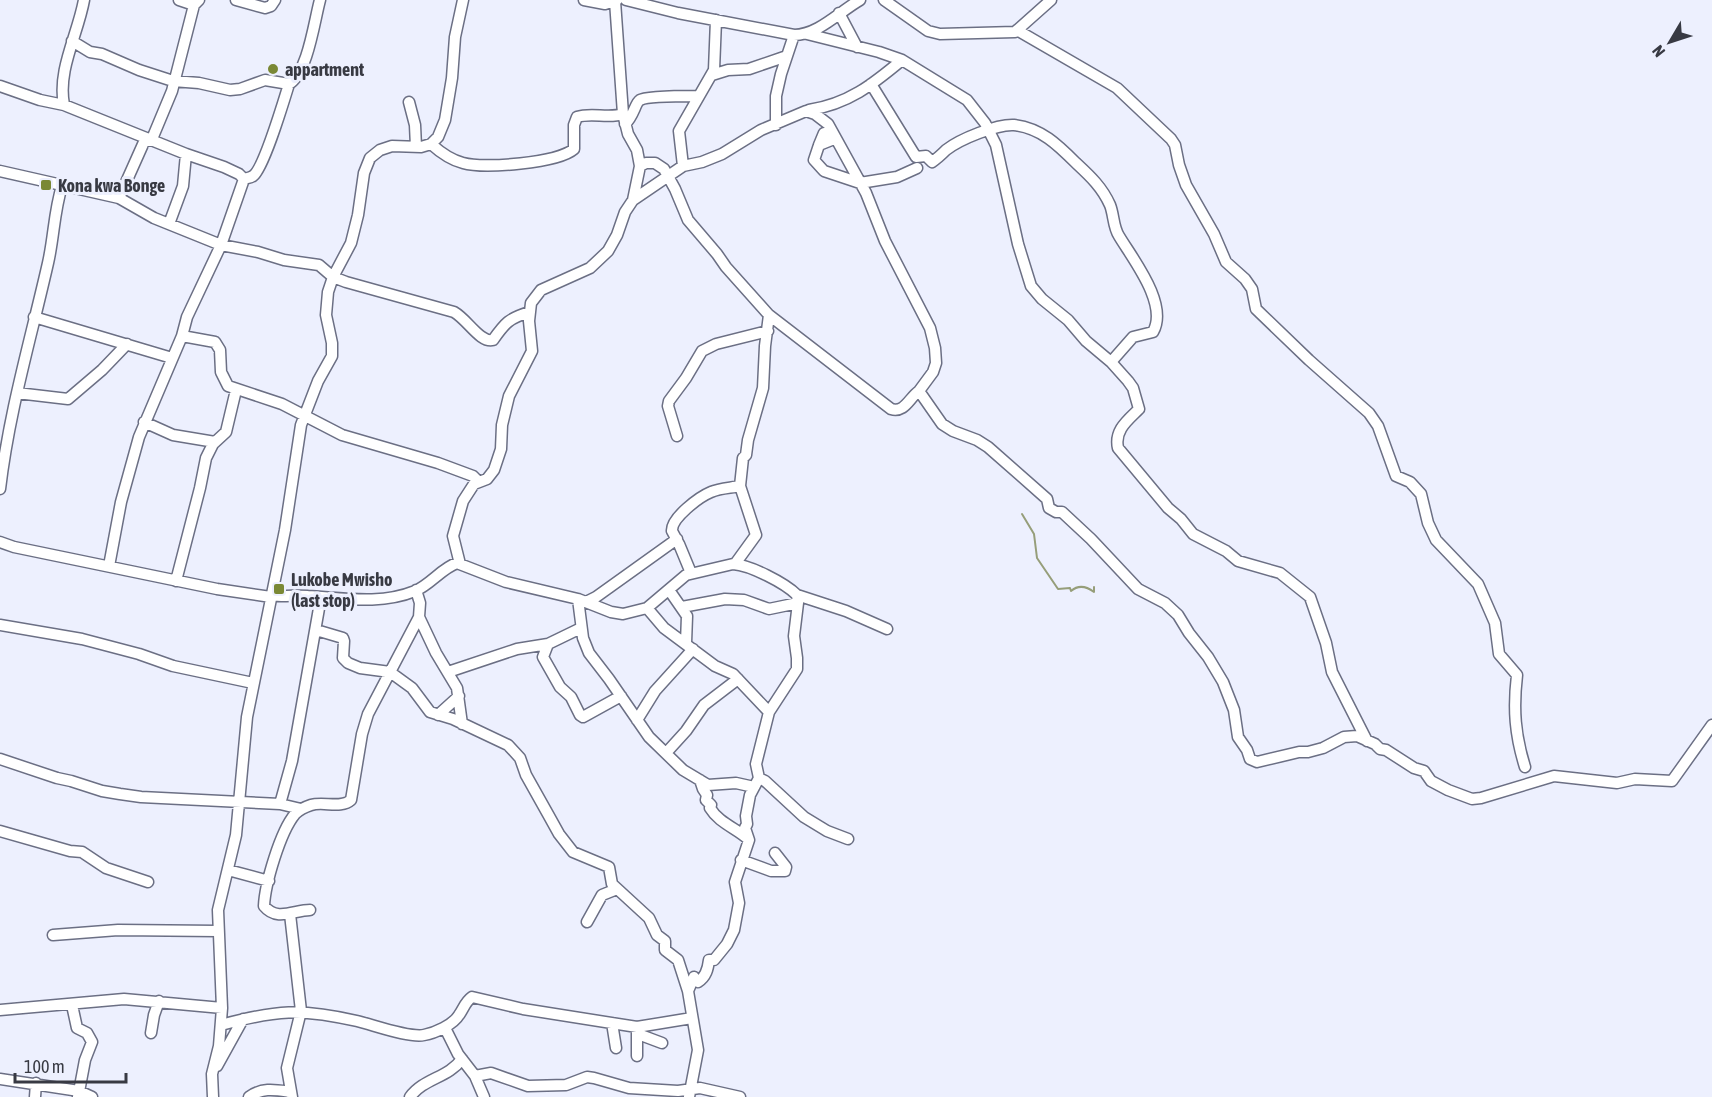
<svg xmlns="http://www.w3.org/2000/svg" width="1712" height="1097" viewBox="0 0 1712 1097" font-family="'Asap Condensed',sans-serif">
  <style>
    .lines { fill: none; stroke-linecap: round; stroke-linejoin: round }
    .stream { stroke: #969e7a; stroke-width: 2 }
    .minor-casing { stroke: #6b6f84; stroke-width: 13 }
    .minor { stroke: #fff; stroke-width: 10 }
    .poi-dot { fill: #7a8835; stroke: #edf0fe; stroke-width: 2 }
    .labels { text-anchor: middle; dominant-baseline: central; stroke-width: 6; stroke-linejoin: round; paint-order: stroke }
    .poi-label { font-size: 18px; font-weight: bold; fill: #383a43; stroke: #edf0fe; text-anchor: start }
  </style>
  <rect width="100%" height="100%" fill="#edf0fe"/>
  <g class="lines">
    <path class="stream" d="M1022,514l12,20 3,24 21,31 12,-1 1,3c7,-6 15,-5 23,1v-5"/>
    <g class="minor-casing">
      <path id="minor" d="M179,0l15,5
        M236,0l29,8 6,-2 4,-6
        M584,0l21,4 12,-4
        M626,0l52,13 116,22c24,0 45,-23 66,-35
        M884,0l44,31 12,3 75,-2 36,-32
        M839,13l18,34
        M1017,30l100,58 54,51 4,6 4,20 7,20 28,49 12,28 19,17 7,10 4,20 53,51 60,53 9,13 18,50 14,6 11,12 7,29 8,17 42,44 17,39 4,31 18,21c-4,34 -2,60 8,92
        M807,34l72,18 23,8 65,40 18,23 11,22 22,99 13,42 11,13 26,21 18,21 25,21 17,19 5,7 6,21c-11,11 -25,21 -21,39l50,60 13,11 12,15 33,17 12,10 42,12 30,24 16,46 6,29 35,69
        M72,41l18,11 12,2 37,16 34,11 26,2 31,7 10,-1 25,-9 24,4
        M712,75l16,-5 21,-1 38,-13
        M871,84l45,73 10,-1 6,6c6,-4 9,-7 14,-12 14,-11 51,-26 68,-25 27,3 44,20 62,38 14,13 26,24 34,42 4,10 3,22 9,31 13,22 50,68 34,96l-20,5 -22,25
        M0,86l40,14 24,5 122,49 38,13 15,7 5,5 -23,66 -34,72 -5,19 -43,101 -18,65 -12,64
        M409,102l6,23 1,22
        M64,105c-7,-35 14,-71 20,-105
        M809,110c39,-6 63,-25 93,-50
        M625,124c9,-8 10,-21 15,-24 6,-4 48,-4 58,-4
        M776,125v-29l5,-22 13,-39
        M431,144c10,9 20,16 32,19 21,6 95,0 111,-14v-24l3,-8c15,-5 31,2 46,-3
        M819,145l5,-12 10,6 -15,6 -5,15 10,11 36,12 37,-6 20,-9
        M640,166l6,-3h9l9,6 11,20 13,31 29,34 9,13 43,48 -4,31 -2,42 -15,52 -2,15 -3,3 -3,28 16,49 -21,29
        M683,166l-4,-35 35,-61 2,-50
        M0,171l119,27 35,20 67,27 37,7 26,8 35,5 14,12 13,5 108,30c14,8 26,31 39,28 12,-17 16,-22 37,-28
        M244,179c3,-1 6,-1 9,-3 11,-8 31,-76 36,-92 19,-12 25,-62 31,-84
        M119,198l25,-56 8,-3 20,-48 22,-86 5,-5
        M633,200l50,-34 19,-4 20,-8 39,-24 45,-19 9,3 13,10 38,69 19,48 45,87 5,20 1,15 -3,9 -14,19
        M169,224l14,-38 3,-32
        M769,315l122,94c14,4 18,-11 28,-18l23,33 11,7 24,9 11,7 59,52 2,9 7,4h6l29,27 47,50 27,14 13,12 11,18 19,24 15,25 11,28 4,27 9,13 3,9 7,3 42,-10h9l15,-4 21,-11 13,-1 18,8 5,5 6,1 28,18 10,3 7,10 17,9 24,9 9,-1 73,-22 63,7 18,-4 37,2 40,-56
        M34,317l138,41
        M182,336l33,6 5,8 1,22 7,14 54,18 60,31 96,28 35,13 5,5
        M17,393l51,6 34,-29 25,-26
        M144,422l29,13 42,7
        M677,436l-9,-30 1,-5 17,-23 16,-27 14,-7 52,-13
        M0,489c9,-77 31,-151 48,-226 6,-26 6,-52 14,-77
        M0,542l14,5 203,42 54,8
        M460,564l-7,-28 10,-35 11,-17 13,-5 7,-9 7,-21 1,-24 7,-29 23,-45 -3,-30 2,-18 10,-13 49,-22 18,-17 9,-16 8,-23 8,-12 7,-34 -3,-16 -9,-16 -5,-20 -8,-113
        M691,573l-12,-29 -7,-13c-1,-13 27,-34 39,-39 9,-4 20,-4 29,-6
        M176,581l24,-93 6,-30 7,-14 13,-12 10,-42
        M669,590l18,26 -1,27
        M271,595c12,2 25,0 37,1 35,2 73,9 107,-5 15,-6 27,-23 42,-28l49,19 72,17 33,13 12,2 24,-6 39,-33 47,-11c17,1 52,19 64,31l1,8 -4,33 3,22v11l-28,43 -13,52 3,14 -9,17 -4,21 1,8 -2,4 4,12 -14,42 4,21 -5,27 -7,14 -13,16h-5c-1,9 -3,17 -11,22l-4,-5 -6,14 10,59 -9,47
        M797,595l49,16 41,18
        M578,599l5,39 6,15 20,26 40,58 34,33 25,15 28,-2 18,4
        M586,602l10,-5 81,-58
        M682,607l43,-8 19,1 25,9 29,-6
        M647,608l17,20 51,38 18,8 36,38
        M419,617l17,36 21,35 5,36
        M0,625l82,14 57,15 34,12 80,17
        M581,628l-33,16 -5,13 17,30 11,10 9,18 3,2 38,-21
        M316,630l27,8 1,3 -1,17 5,5 12,5 30,4 22,16 18,24 23,7 55,26 12,13 6,17 23,41 10,18 14,18 36,15 3,17 37,34 8,17 8,6v9l13,10 10,31
        M448,672l69,-23 31,-5
        M438,715l21,-19
        M637,720l18,-29 38,-42
        M666,753l20,-22 18,-26 34,-26
        M0,759l57,19 14,3 31,10 18,3 21,3 139,7 21,5
        M759,778l6,3 39,36 23,14 21,8
        M700,780l3,9 4,6 -1,5 5,5 -1,3c9,15 26,20 38,31
        M280,804l12,-43 29,-164
        M0,831l70,20 12,1 24,16 42,14
        M741,860l30,11h14l1,-4 -11,-14
        M228,870l41,11
        M310,910c-16,0 -33,12 -46,-4 1,-22 16,-74 31,-92 4,-4 10,-7 16,-9 12,-4 30,4 40,-5l11,-66 6,-20 51,-97 1,-14 -4,-13
        M290,914l11,97 -14,57 5,29
        M587,922l15,-27 15,-6
        M53,935l65,-5 100,1
        M72,1005l5,23 10,5 5,9 -7,18 -7,37
        M0,1010l124,-11 98,9
        M612,1023l4,25
        M221,1025c55,-15 80,-17 136,-4 17,4 52,17 67,14 11,-2 29,-10 35,-20 5,-7 6,-13 13,-18l51,12 114,18 55,-9
        M446,1030l12,24 17,22 9,21
        M151,1033l3,-18 5,-14
        M638,1034l24,9
        M637,1056v-29
        M217,1066l26,-47
        M475,1076l16,-3 37,13 38,-1 21,-8 7,1 35,10 49,3 22,-3 40,9
        M0,1079l79,12 13,6
        M35,1097l1,-14
        M213,1097l-1,-23 7,-28 3,-38 -4,-98 18,-75 11,-118 38,-187 16,-105 17,-44 14,-25v-13l-6,-28 2,-23 5,-15 18,-34 7,-28 6,-42 6,-15 10,-8 12,-4 29,1 10,-3 7,-7 7,-17 7,-42 3,-41 8,-37
        M249,1097c13,-10 27,-7 42,-5
        M410,1097c14,-19 38,-19 52,-38"/>
    </g>
    <use href="#minor" class="minor"/>
  </g>
  <g class="poi-dot">
    <circle cx="273" cy="69" r="6"/>
    <rect x="40" y="179" width="12" height="12" rx="3"/>
    <rect x="273" y="583" width="12" height="12" rx="3"/>
  </g>
  <g class="labels">
    <g class="poi-label">
      <text x="285" y="69">appartment</text>
      <text x="58" y="185">Kona kwa Bonge</text>
      <text x="291" y="579">Lukobe Mwisho<tspan x="291" dy="21">(last stop)</tspan></text>
    </g>
  </g>
  <g transform="translate(1670 42) rotate(231)" stroke="#edf0fe" stroke-width="4.5" paint-order="stroke">
  <path d="M0-4.5L10 22L0 15L-10 22Z" fill="#383a43"/>
  <text y="-9" font-size="16" font-weight="bold" text-anchor="middle" fill="#383a43">N</text>
  </g>
  <path d="M15 1073v9h111v-9" fill="none" stroke="#383a43" stroke-width="3"/>
  <text x="24" y="1073" font-size="18" fill="#383a43" stroke="#edf0fe" stroke-width="4.5" paint-order="stroke">100 m</text>
</svg>
